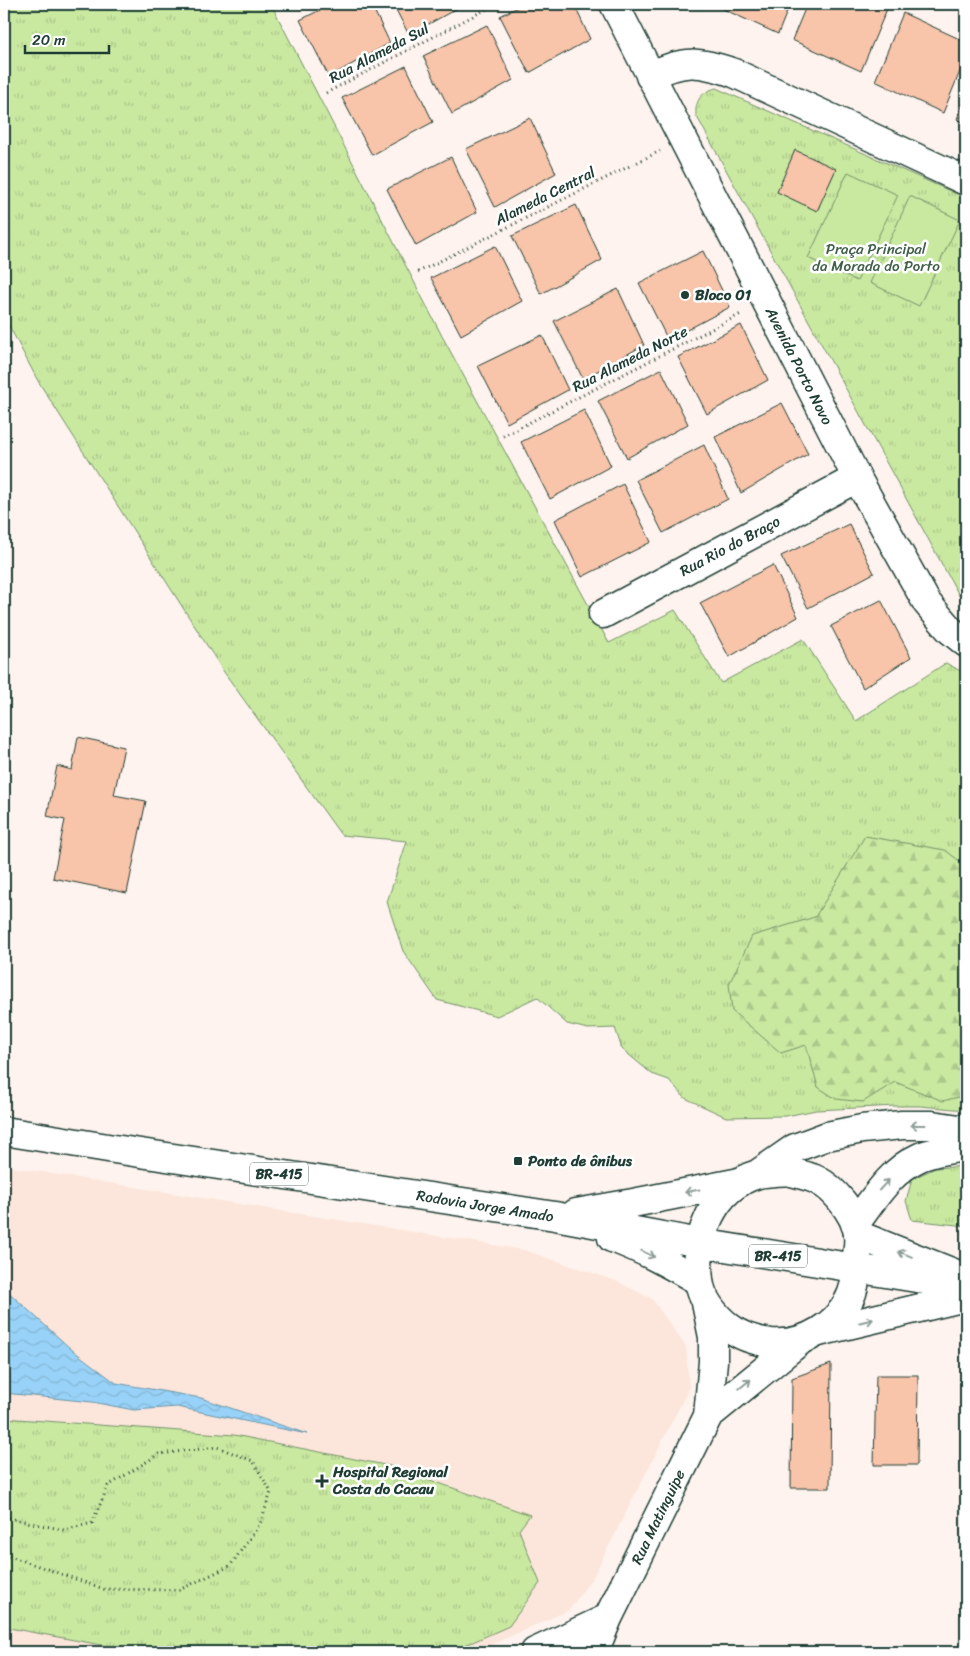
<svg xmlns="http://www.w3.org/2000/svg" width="970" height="1656" viewBox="0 0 970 1656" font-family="Sriracha,sans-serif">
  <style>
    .built { fill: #fce5da }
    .grass { fill: url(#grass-tufts); stroke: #74926a }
    .forest { fill: url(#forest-firs); stroke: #74926a }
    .pitch { fill: #c9e8a0; stroke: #74926a }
    .water { fill: url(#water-waves); stroke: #6896aa }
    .building { fill: #f8c4aa; stroke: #1f3d34 }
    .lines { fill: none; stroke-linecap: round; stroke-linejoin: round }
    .minor-casing { stroke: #1f3d34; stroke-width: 31 }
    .major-casing { stroke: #1f3d34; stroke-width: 31 }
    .path { stroke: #1f3d34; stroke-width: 3; stroke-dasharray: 1 4; stroke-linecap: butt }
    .minor { stroke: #fff; stroke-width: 28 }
    .major { stroke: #fff; stroke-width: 28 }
    .oneway { stroke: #8f9e9a }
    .poi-dot { fill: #1f3d34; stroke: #fff; stroke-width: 2 }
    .labels { text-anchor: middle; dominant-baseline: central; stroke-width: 5; stroke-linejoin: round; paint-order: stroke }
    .shield { fill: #fff; stroke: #627771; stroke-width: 1 }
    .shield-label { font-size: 14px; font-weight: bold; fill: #1f3d34 }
    .street-label { font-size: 15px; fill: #1f3d34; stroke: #fff }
    .park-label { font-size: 15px; fill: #415f4a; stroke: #fff }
    .poi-label { font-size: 15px; font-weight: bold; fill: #1f3d34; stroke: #fff; text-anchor: start }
  </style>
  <defs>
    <pattern id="grass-tufts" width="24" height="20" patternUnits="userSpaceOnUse" patternTransform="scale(1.25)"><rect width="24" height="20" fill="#c9e8a0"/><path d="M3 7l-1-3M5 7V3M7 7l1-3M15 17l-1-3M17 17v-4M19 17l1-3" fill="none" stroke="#acc88a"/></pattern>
    <pattern id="forest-firs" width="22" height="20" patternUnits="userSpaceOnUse" patternTransform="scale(1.25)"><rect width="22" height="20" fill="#c9e8a0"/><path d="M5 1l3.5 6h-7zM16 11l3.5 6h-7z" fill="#acc88a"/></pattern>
    <pattern id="water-waves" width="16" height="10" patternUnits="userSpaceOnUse" patternTransform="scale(1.25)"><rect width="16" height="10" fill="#98d2f8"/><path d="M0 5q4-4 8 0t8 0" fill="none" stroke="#83b5d5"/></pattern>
  </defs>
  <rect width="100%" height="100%" fill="#fef3ee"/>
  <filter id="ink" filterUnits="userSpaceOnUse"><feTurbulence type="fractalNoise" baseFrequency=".02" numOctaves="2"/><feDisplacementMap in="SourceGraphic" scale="10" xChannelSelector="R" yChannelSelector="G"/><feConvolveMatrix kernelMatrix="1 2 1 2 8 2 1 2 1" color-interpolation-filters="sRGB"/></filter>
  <g filter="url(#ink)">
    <path class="built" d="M4,1166l520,84 92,31 36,18 34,48 3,41 -95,187 -25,35 -94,42h-471z"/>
    <path class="grass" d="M4,4h267l171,332 167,307 66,-33 46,73 82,-44 53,82 90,-58 20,11v436l-46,-4h-24l-80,4 -30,6 -60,1 -41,-19 -16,-18 -17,-6 -30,-25 -7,-21 -27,1 -21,-5 -30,-27 -40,19 -60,-16 -34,-49 -16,-49 20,-61 -66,-6 -117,-163 -186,-291 -34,-65z
      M716,88l250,110v410l-270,-493c-1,-14 5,-23 20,-27z
      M966,1166v60l-54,-6 -6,-19 6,-22 23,-11z
      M4,1418l230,17 156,31 140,49 -11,15 21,53 -31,43 -59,26h-311l-135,-25z"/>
    <path class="forest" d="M865,836l80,14 21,16v229l-23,6 -48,-19 -32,20 -27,-3 -18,-12 -12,-42 -25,8 -49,-42 -3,-27 23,-48 63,-19z"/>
    <path class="pitch" d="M848,172l50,23 -41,86 -49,-23z
      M910,196l50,24 -41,86 -49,-23z"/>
    <path class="water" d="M4,1288l67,61 45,34 85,15 106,36 -130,-27 -43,3 -42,-8 -88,-9z"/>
    <path class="building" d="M332,4h39l19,39 -61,34 -29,-57z
      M393,4h72l-56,31z
      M524,4h50l16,35 -61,34 -29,-57z
      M712,4h78l-12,30z
      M807,4h82l-28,67 -69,-31z
      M903,13l63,29v15l-23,56 -68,-32z
      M487,25l26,55 -61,34 -29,-58z
      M406,66l27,56 -61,33 -30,-57z
      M966,96v28l-9,-5z
      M530,118l26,55 -61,34 -29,-58z
      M795,150l41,19 -19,42 -40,-19z
      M451,157l26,55 -61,34 -29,-57z
      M576,205l26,55 -61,34 -29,-58z
      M495,246l27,55 -61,34 -30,-57z
      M703,251l27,56 -62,33 -29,-57z
      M618,289l26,56 -61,34 -29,-58z
      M741,325l27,55 -61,34 -29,-57z
      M542,335l26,55 -61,33 -29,-57z
      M661,369l27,55 -61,34 -29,-57z
      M782,403l26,51 -67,39 -26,-56z
      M584,410l27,56 -61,33 -29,-57z
      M704,445l24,54 -65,34 -27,-53z
      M623,484l28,58 -69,35 -27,-57z
      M849,524l25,49 -66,35 -27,-52z
      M773,565l25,52 -69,40 -29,-54z
      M881,600l30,57 -48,31 -32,-62z
      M78,737l46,10 -10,48 32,6 -19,92 -74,-15 12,-58 -18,-4 10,-50 15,4z
      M831,1364l-1,124h-39l1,-110z
      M876,1375h42l-1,90h-43z"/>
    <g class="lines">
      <g class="minor-casing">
        <path id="minor" d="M614,4l243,474 70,125 23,27 16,13
          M650,76c34,-17 49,-15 84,-3l232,108
          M603,614l254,-136
          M788,1171c9,3 21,5 29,9 18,9 37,33 41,53 1,7 0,15 -1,22 0,13 -1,26 -5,38 -12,32 -48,53 -81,50 -16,-2 -30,-6 -42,-16 -14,-11 -28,-28 -30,-47 -5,-43 14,-93 59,-106 9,-2 20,-2 30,-3z
          M759,1173l36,-25 32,-12 35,-7 40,-4h30l34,5
          M855,1224c18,-24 36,-54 65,-67 15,-6 31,-8 46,-10
          M708,1416l92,-75
          M535,1652l73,-34
          M594,1652l14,-34 100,-202 5,-55v-24l-7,-34"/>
      </g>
      <g class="major-casing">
        <path id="major" d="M4,1131l110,18 441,67 145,27 266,43
          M576,1213l57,-10 107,-21
          M858,1235l98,39
          M612,1238c31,11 59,27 87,43
          M819,1332l147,-35"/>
      </g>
      <path class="path" d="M326,93l170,-89
        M418,272l242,-121
        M503,436l240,-123
        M4,1517l60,13 28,-7 16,-37 51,-32 58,-7 36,14 18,31 -11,32 -30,42 -51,24 -75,-1 -100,-35"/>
      <use href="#minor" class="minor"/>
      <use href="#major" class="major"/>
    </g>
    <defs><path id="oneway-shaft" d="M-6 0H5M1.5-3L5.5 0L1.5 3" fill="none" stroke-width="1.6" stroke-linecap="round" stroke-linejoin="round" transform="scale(1.25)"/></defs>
    <g class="oneway">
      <use href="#oneway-shaft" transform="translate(918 1125) rotate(-180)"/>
      <use href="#oneway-shaft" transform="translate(884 1185) rotate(-47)"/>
      <use href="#oneway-shaft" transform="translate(692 1191) rotate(169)"/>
      <use href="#oneway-shaft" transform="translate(648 1254) rotate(26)"/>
      <use href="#oneway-shaft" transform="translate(905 1254) rotate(-158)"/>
      <use href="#oneway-shaft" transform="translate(866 1321) rotate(-14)"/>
      <use href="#oneway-shaft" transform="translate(745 1384) rotate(-39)"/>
    </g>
  </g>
  <g class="poi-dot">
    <circle cx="685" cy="295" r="5"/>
    <rect x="513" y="1156" width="10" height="10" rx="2.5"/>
    <path d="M319.5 1473.5h5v5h5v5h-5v5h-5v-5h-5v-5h5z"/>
  </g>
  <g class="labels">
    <g class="shield">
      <rect x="250" y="1162.5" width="58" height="23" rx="4"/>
      <rect x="749" y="1244.5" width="58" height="23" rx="4"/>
    </g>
    <g class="shield-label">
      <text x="279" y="1174">BR-415</text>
      <text x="778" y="1256">BR-415</text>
    </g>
    <g class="street-label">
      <text transform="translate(379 53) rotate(-28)">Rua Alameda Sul</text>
      <text transform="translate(545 196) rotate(-27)">Alameda Central</text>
      <text transform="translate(630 359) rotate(-27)">Rua Alameda Norte</text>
      <text transform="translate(799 366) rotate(63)">Avenida Porto Novo</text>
      <text transform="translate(730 546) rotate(-28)">Rua Rio do Braço</text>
      <text transform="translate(485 1206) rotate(9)">Rodovia Jorge Amado</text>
      <text transform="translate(658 1517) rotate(-64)">Rua Matinguipe</text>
    </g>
    <g class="park-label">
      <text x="876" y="249">Praça Principal<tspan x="876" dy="17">da Morada do Porto</tspan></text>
    </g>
    <g class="poi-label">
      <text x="695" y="295">Bloco 01</text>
      <text x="528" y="1161">Ponto de ônibus</text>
      <text x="333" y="1472">Hospital Regional<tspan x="333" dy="17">Costa do Cacau</tspan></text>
    </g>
  </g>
  <rect width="970" height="1656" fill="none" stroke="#fff" stroke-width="20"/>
  <rect x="10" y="10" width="950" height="1636" fill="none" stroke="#1f3d34" stroke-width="2" filter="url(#ink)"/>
  <path d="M25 45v8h84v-8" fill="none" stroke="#1f3d34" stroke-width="2.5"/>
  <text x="32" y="45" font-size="15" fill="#1f3d34" stroke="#ffffff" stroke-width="4" paint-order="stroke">20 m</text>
</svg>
